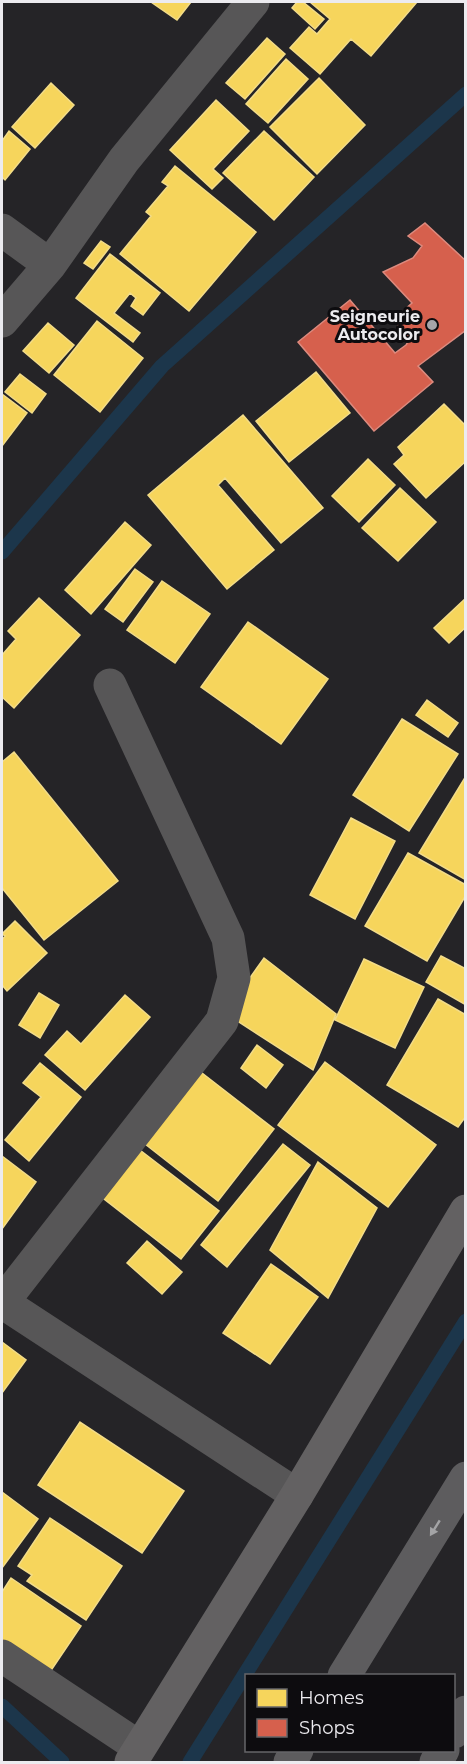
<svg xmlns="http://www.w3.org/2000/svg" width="467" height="1764" viewBox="0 0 467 1764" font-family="Montserrat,sans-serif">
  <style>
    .homes { fill: #f6d55c; stroke: #f3dc88; stroke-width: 1.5 }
    .shops { fill: #d6604d; stroke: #dd8a7e; stroke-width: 1.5 }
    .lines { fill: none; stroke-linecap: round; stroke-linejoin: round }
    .stream { stroke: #1c364b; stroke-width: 15 }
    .street { stroke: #575657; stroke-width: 33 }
    .secondary { stroke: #636162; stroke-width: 33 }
    .highway { stroke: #5d5c5e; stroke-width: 33 }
    .oneway { fill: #a4a4a6 }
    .poi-dot { fill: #a6a5a9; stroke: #0d0c0f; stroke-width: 2 }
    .labels { text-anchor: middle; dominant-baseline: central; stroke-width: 6; stroke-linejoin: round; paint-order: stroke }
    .poi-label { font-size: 16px; font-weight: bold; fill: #ecebef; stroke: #0d0c0f; text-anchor: end }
  </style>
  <rect width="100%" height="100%" fill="#252427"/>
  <path class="homes" d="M151,2h40l-14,18z
    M297,2h6l21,17 -9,10 -23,-21z
    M310,2h107l-46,54 -20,-17 -31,35 -30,-26 19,-21 8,7 13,-15z
    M267,38l18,16 -40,45 -19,-16z
    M286,59l22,20 -40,44 -22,-19z
    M319,78l46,47 -48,49 -47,-47z
    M51,83l23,22 -39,43 -23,-21z
    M216,100l33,31 -36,38 10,9 -11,11 -42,-39z
    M9,131l21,18 -25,31 -3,-3v-36z
    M264,131l50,46 -40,43 -51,-47z
    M175,166l81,66 -67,79 -69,-57 31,-38 -5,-4 22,-26 -6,-4z
    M101,241l9,6 -17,22 -9,-6z
    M110,254l50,39 -17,22 -12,-9 5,-8 -6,-5 -16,20 26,20 -7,9 -57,-44z
    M97,321l46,37 -43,54 -46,-37z
    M48,323l26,22 -25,28 -26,-22z
    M316,372l34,41 -61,49 -33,-41z
    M20,374l26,20 -14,19 -27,-21z
    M2,394l25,19 -25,33z
    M444,404l22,22v35l-40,37 -32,-34 10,-9 -6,-8z
    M243,415l80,93 -42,35 -56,-65 -7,7 56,65 -47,39 -79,-94z
    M368,459l27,26 -36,37 -27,-26z
    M400,488l36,34 -38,39 -36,-33z
    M125,522l26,23 -60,69 -26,-24z
    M135,569l18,13 -30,40 -18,-13z
    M162,581l48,33 -35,49 -48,-33z
    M39,598l41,37 -66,73 -12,-11v-42l14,-16 -8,-8z
    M466,598v29l-17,16 -15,-15z
    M248,622l80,57 -47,65 -80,-57z
    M427,700l31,23 -10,14 -32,-22z
    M402,719l56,35 -49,77 -56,-36z
    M14,752l104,129 -74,59 -42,-52v-126z
    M466,776v104l-47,-27z
    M351,818l44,23 -40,78 -45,-24z
    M408,853l58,32v10l-39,66 -62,-35z
    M15,921l32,32 -40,38 -5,-6v-45l3,-4 -3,-2z
    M441,956l25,13v36l-40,-23z
    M264,958l72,56 -23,56 -88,-57z
    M364,959l60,28 -29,61 -60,-28z
    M39,993l20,12 -19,33 -21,-13z
    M125,995l25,22 -65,73 -40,-35 22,-24 14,13z
    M438,999l28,16v101l-8,11 -71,-42z
    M257,1045l26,20 -17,23 -25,-20z
    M325,1062l111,83 -48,62 -110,-82z
    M40,1063l41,34 -52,64 -24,-21 36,-43 -18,-14z
    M193,1066l81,63 -56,72 -82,-64z
    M283,1144l27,21 -83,102 -26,-22z
    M136,1147l83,64 -38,48 -82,-64z
    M2,1156l34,26 -34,47z
    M318,1162l59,46 -49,90 -58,-48z
    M147,1241l35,31 -20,22 -35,-31z
    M271,1264l47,33 -48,67 -47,-31z
    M2,1342l24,18 -24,33z
    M80,1422l104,69 -42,62 -104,-68z
    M2,1492l36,27 -36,49z
    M50,1518l72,48 -36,54 -59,-39 5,-6 -14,-9z
    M11,1578l70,48 -31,46 -48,-32v-48z"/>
  <path class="shops" d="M425,223l41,38v69l-48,36 15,16 -59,49 -76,-89 52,-42 45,53 11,-8 2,-3 -8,-9 4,-2 -11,-11 19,-17 -29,-31 30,-14 9,-12 -14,-10z"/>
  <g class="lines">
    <path class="stream" d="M2,552l160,-186 304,-272
      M2,1706l60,56
      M190,1762l276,-441"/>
    <path class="street" d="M2,230l48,35
      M2,321l48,-56 74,-105 129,-158
      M2,1302l295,193
      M2,1303l220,-282 12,-43 -6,-40 -118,-253
      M2,1656l137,91"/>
    <path class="secondary" d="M131,1762l166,-267 169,-284"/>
    <path class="highway" d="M344,1676l122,-198
      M454,1732l12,-20
      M290,1762l7,-12
      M436,1762l7,-12"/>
  </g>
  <defs><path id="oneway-solid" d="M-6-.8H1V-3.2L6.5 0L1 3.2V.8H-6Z" transform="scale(1.5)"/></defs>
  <use class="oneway" href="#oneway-solid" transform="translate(435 1528) rotate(122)"/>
  <circle class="poi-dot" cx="432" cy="325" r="6"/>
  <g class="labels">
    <g class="poi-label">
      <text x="420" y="316">Seigneurie<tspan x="420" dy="18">Autocolor</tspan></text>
    </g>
  </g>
  <rect width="467" height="1764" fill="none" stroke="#ecebef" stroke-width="6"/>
  <rect x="245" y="1674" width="210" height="78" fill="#0d0c0f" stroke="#666569" stroke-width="1.5"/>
  <rect x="257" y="1689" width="30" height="18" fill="#f6d55c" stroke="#666569" stroke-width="1.5"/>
  <text x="299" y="1704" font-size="18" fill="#ecebef">Homes</text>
  <rect x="257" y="1719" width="30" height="18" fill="#d6604d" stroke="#666569" stroke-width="1.5"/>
  <text x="299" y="1734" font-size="18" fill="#ecebef">Shops</text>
</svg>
